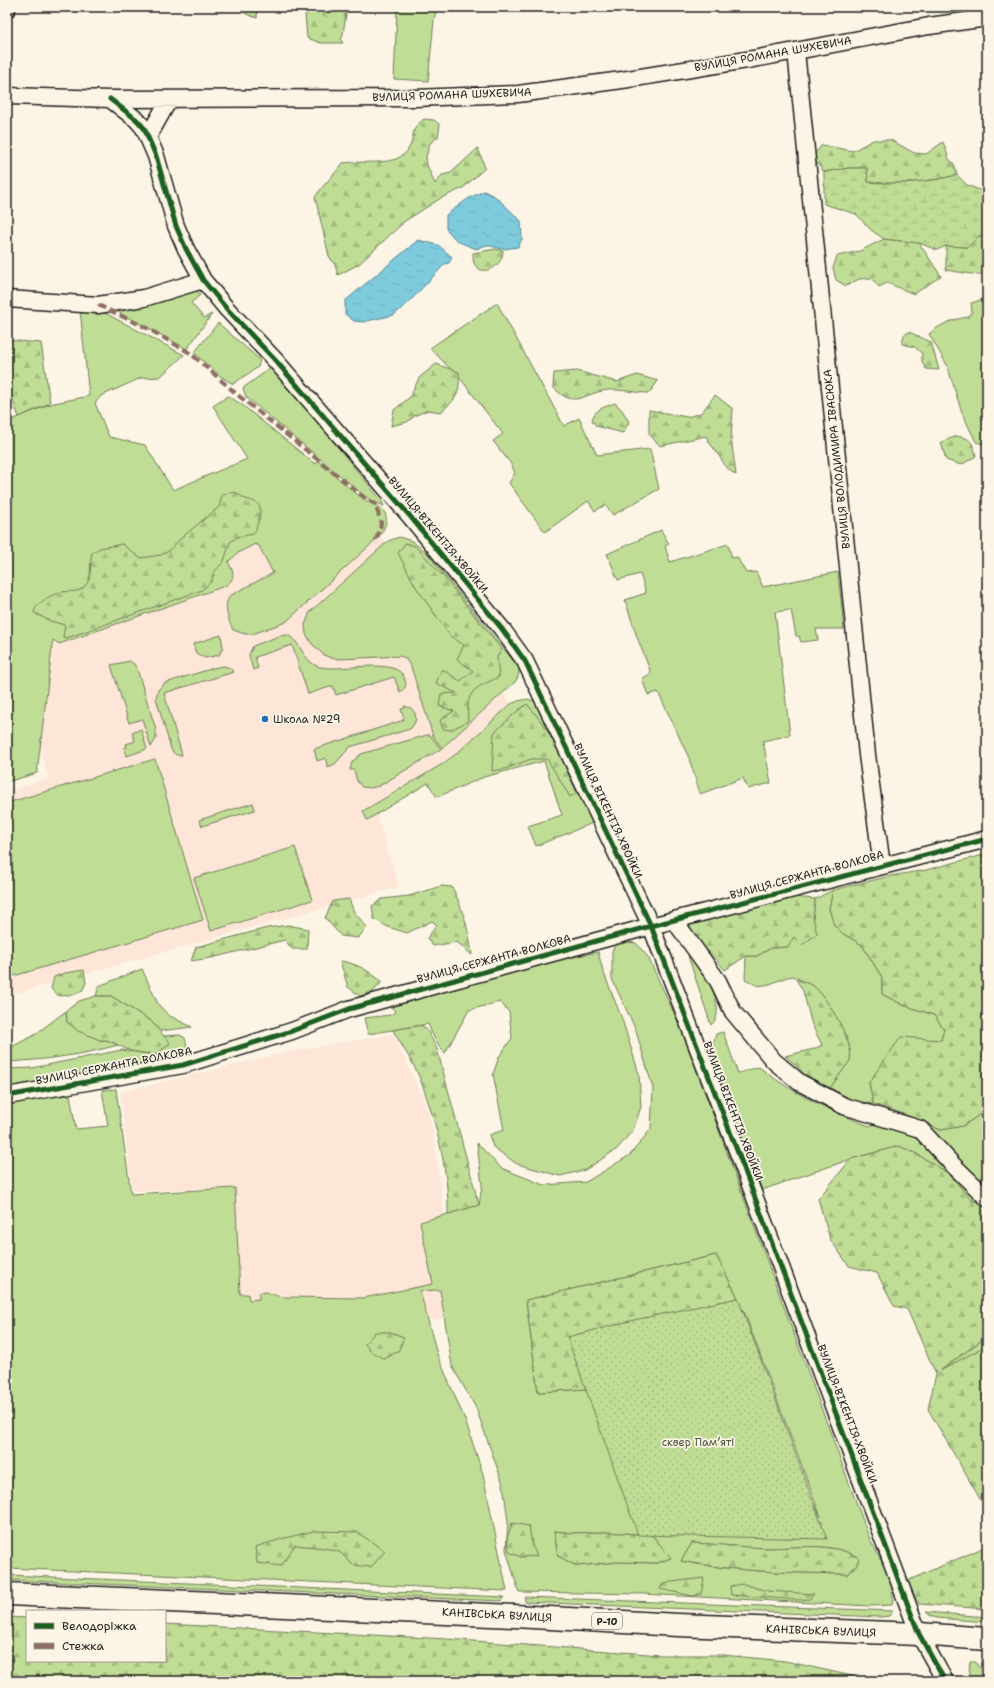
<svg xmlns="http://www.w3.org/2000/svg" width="994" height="1688" viewBox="0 0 994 1688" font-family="'Shantell Sans',sans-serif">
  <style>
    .built { fill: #fde6d8 }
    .green { fill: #c0dd95; stroke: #6e7c58; fill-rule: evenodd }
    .forest { fill: url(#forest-firs); stroke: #6e7c58 }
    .wetland { fill: url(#wetland-marsh); stroke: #6e7c58 }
    .park { fill: url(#park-dots); stroke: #6e7c58 }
    .water { fill: url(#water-ripples); stroke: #578590 }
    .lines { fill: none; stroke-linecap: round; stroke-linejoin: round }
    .street-casing { stroke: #1c1c1c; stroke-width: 19 }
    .primary-casing { stroke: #1c1c1c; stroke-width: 25 }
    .street { stroke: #fcf5e5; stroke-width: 16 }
    .primary { stroke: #fcf5e5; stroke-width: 22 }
    .quiet { stroke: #8d6e63; stroke-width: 4; stroke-dasharray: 8 4; stroke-linecap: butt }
    .cycleway-casing { stroke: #fcf5e5; stroke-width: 8 }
    .cycleway { stroke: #1b5e20; stroke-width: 5 }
    .poi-dot { fill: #1f6fb2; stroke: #fcf5e5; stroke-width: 1.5 }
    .labels { text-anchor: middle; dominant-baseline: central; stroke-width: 3.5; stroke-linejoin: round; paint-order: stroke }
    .shield { fill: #fcf5e5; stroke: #5f5d58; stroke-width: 1 }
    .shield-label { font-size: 10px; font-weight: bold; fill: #1c1c1c }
    .street-label { font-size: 11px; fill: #1c1c1c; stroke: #fcf5e5 }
    .poi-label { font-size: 11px; fill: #1c1c1c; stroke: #fcf5e5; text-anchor: start }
    .park-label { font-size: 11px; fill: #4d5640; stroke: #fcf5e5 }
  </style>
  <defs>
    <pattern id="forest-firs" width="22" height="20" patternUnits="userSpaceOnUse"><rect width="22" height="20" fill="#c0dd95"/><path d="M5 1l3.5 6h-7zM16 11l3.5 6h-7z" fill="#a4bd80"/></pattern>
    <pattern id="wetland-marsh" width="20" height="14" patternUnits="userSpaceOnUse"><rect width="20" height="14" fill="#c0dd95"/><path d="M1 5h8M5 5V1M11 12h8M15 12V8" fill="none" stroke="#a4bd80"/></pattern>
    <pattern id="park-dots" width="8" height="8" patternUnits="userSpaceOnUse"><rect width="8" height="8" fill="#c0dd95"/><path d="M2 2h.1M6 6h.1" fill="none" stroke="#a4bd80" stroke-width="1.8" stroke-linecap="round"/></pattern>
    <pattern id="water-ripples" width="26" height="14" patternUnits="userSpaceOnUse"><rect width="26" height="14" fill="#7ecbdd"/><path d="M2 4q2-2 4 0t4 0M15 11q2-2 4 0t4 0" fill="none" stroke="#6caebd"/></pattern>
  </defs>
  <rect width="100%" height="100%" fill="#fcf5e5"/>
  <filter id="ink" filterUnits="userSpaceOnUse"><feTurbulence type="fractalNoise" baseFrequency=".025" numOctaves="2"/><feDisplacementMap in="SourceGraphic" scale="8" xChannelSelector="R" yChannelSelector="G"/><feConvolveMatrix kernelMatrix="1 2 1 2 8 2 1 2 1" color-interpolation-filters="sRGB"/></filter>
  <g filter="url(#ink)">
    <path class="built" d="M377,535l10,7 7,-1 119,165 -53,51 -85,52 24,78 -392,109v-205l42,-13 -37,-117 213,-75 5,-3 4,-8 -6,-13 10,-9 17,-9z
      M393,1034l31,66 8,24 26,194 -94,5 -123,-2 -6,-133 -103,3 -12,-99 172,-41z"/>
    <path class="green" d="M394,7h43l-3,13 -6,61 -34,-2 3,-69z
      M197,290l3,5 -9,8 13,15 8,-4 -25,35 -73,-39z
      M987,298v145l-4,1 -7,-2 -14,-29 -15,-48 -18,-31c12,-10 24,-15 39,-17l4,-5 -1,-9z
      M497,303l67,123 15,-8 18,37 53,-6 9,40 -46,26 -8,-10 -10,6 -7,-10 -43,31 -36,-49 6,-10 -4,-9 -18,-23 10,-7 -40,-52 -33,-34z
      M80,310l25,3 79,42 -24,22 -19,1 -40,18 -6,7 14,34 36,8 28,45 74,-31 -34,-53 15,-10 13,8 74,60 4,-3c16,14 31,29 48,40 6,4 15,6 18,12 4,8 -2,18 -6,24l-93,85 -34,12h-7l-12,-4c-5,-11 -11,-26 -2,-35l42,-22 -14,-27 -4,-2 -17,9 -10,9c6,10 8,17 -3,24l-166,58 -6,-4 -16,133 -30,9v-360l43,-18 39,-8z
      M218,323l42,37 -2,7 -25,17 -13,-8 -26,-23z
      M272,367l109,133 3,6 -16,-7 -122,-102 -3,-9z
      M661,530l8,14 -4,2 5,16 58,-18 4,14 5,-1 9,16 10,-1 7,15 75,-15 6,57h-28l2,11 -17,2 -2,-6h-3l-5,-26 -16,2 15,123 -27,6 8,42 -23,6 -5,-11 -43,16 -11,-36 -31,-66 -10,3 -6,-16 9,-6 -14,-36 -12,-37 21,-7 -6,-19 -22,6 -11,-26z
      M399,537l13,4 14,11 93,116v6l-3,7 -74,67 -9,-12 -22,-69 -6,-9 -5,-2 -60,3 -9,-1 -7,-3 -12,-11 -6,-10 -1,-9 5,-13 78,-71z
      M221,635l2,12 -4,8 -14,3 -9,-5 -3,-9z
      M288,635c13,7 15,25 29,31 19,8 83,-12 88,14 2,5 0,9 -5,12l-6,-15 -58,18 -3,-9 -25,8 -16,-49 -37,12 3,11 -5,2 -4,-15 4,-9 26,-10z
      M130,661l4,3 3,5 19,61v9l-5,8 -9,-28 -13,4 -18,-58z
      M224,666l6,2 4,4 -70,21 18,62c-5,1 -8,0 -11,-6l-15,-51 2,-8 7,-7 52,-16z
      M528,699l9,3 58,120 -59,24 -8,-20 34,-11 -18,-54 -60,16 -47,20 -9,-14 -61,37 -4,-9 78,-46 15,-11 55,-50 7,-3z
      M404,706l7,2c7,7 6,14 -1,21l-60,18 -15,17 -7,3 -3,-9 -8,3 -3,-12 90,-29 -3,-11 4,-1z
      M141,729l6,20 -20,7 -3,-8 3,-1 -1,-3 9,-3 -3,-8z
      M427,735h3l11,14 -62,37 -9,2 -8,-1 -5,-6 -3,-11h-4l2,-8 9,-8z
      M155,759l48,161 -196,58v-175z
      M253,803l2,7 -53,16 -3,-6z
      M295,847l17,53 -101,31 -17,-53z
      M833,890l-4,19 13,24 20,12 20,32v17l21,11 31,10 10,14 -3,11 -72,42 4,22 -20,-3 -23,-13 20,-28 -1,-15 -7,-17 -13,-23 -14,-18 -22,-11 -6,1 -17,7 -12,2 -13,-7 1,-23h11l14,-8 17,-1 6,-11 19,-18 2,-19z
      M618,941l18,2 12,14 33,71 188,509c9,19 28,48 23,68l-22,1 -227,-12 -124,-2 -13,-42 2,-29 -5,-37 -27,-76 -24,-42 -12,-76 -20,1 17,63 28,66 18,54 24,117 -500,-23v-467l63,-6 6,34 32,-3 -6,-36 14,-1 15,105 104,-6 5,106h8l1,6 10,-1v-6l7,-1 16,5 81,1 70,-14 -13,-62 59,-17 3,-20 -5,-42 24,25 43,17 42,-3 44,-27 21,-26 2,-41 -18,-60 -23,-49v-28zM716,1255l22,43 -104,22 -67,17 19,52 -48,3 -12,-92zM743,1309l78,208 -52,-101 -21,46 75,60 -6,3 -33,-27c-18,14 -37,20 -61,19l-8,19h-7l10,-20c-21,-2 -39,-13 -51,-30 -3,-4 -4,-9 -8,-13 -3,-3 -8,-6 -12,-9 -10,-8 -18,-19 -23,-31 -11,-25 -6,-66 13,-86 16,-17 41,-26 63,-28 12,-1 24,4 36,6zM554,1531l18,2 35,-1 45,3 18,23 -13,5 -39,-1 -41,4 -19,-10zM692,1543c25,1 49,5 74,5 30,0 66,-7 93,10l-2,6 -9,10c-56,-1 -112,-2 -167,-13z
      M598,952l5,19 19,48 17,55 2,33 -8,23 -16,19 -32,21 -25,6 -43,-12 -24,-17 -4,-12 15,-5 -11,-56 6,-17 13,-19 -3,-26 -9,-10 -31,8 -24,43 -10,-13 -7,-16 -60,10 -4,-16 27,-3 4,-3 -5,-8 110,-32z
      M688,956c3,2 7,5 10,8 10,12 29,49 13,61z
      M142,969l16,35 10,11 24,12 -32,4 -9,-10 -40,-25h-15l3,-10z
      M66,1011l1,11 33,18h7l11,5c-35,10 -74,15 -111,17v-13l26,-13z
      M723,1032l15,41 21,-6c36,28 68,42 110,59l35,-12 37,16 22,-4 23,-16 1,93 -15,-2 -23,-27 -32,-20 -18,-8 -48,13 -89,31 -42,-105 -8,-36 4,-15z
      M180,1035l5,3 4,18 -182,32v-19l25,-1 90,-18 34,5 13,-11 -6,-8z
      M987,1336v9l-51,29z
      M7,1575l497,22 -3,4 -494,-21z
      M525,1597l368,14 -4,5 -9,1 -355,-15z
      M926,1612l61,5v5l-51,-4 -5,-2z
      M970,1662h6l11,14v5h-19z"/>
    <path class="forest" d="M241,7h17l-1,11 -11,-4z
      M319,7h28l-4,27 -2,6 2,3h-22l-14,-5 -2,-23z
      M424,119l10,1 6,5 -2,12 -8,6 -4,14 1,8 8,19 7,-9 9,-2 27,-25 7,20 -22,20 -22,10 -36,23 -46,43 -21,11 -3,-10 -6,-9 -14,-59c8,-12 19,-22 28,-34 19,-3 56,5 66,-15 7,-13 0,-18 15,-29z
      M873,140h18l23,13 12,1 17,-12 6,17 5,5 3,11c-28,7 -60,10 -89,7l-1,-14h-18l-25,4 -12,-15 10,-12 31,6z
      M979,236l8,3v32l-9,4 -32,-5v-24l22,1z
      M884,239l35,4 22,33 -27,18 -27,-11 -8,4 -7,-9 -13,1 -13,7 -10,-6 -3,-12 4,-12 23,-5z
      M496,249l7,2c0,17 -23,27 -29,12 -1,-3 -1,-7 -1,-10z
      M909,332l22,10 8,28 -13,-1 -4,-7v-8l-7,-7 -13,-3 2,-9z
      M7,340l34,3 9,60 -31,14 -12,-32z
      M436,364l23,8c1,22 -1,25 -18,40l-13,-2 -12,5 -9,7 -16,4 3,-16 16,-13 9,-19z
      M577,371l40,11 20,-7 21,6 -9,12c-11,0 -30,-4 -40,-3 -26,2 -33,21 -56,-3l1,-14z
      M715,395l18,14 -2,29 5,37c-11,-7 -12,-12 -19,-22 -4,-6 -8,-10 -11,-17l-46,10 -11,-12v-24l38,7 14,-4z
      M615,403l7,7 7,12 -6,11 -27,-7 -4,-6c2,-11 13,-13 23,-17z
      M957,436c15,3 15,5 19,20l-15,9 -15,-5 -5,-18z
      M235,492c5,2 7,6 11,7 13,4 16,4 13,20 -2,5 -2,10 -6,15l-16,3 -7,5 -6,19 -9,10 -4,11 -9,8 -135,48 -4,-1 2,-12 -15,-4 -16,-8c1,-10 19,-19 28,-21 9,-2 16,2 23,-6 8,-8 4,-22 7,-33l8,-5 22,-4 18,14 21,-3 8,-4 12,-13 38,-31 3,-12z
      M405,543l10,3 28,30 59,74 -5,7 2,20c-26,12 -33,13 -31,44l-17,9 -8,-1 -3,-9 14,-9 -15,-5 2,-12 15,-1 -20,-10 6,-14 18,12 13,-10 -16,-12 7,-14 -14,-9 -34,-49 -18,-34z
      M527,704c24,26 36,57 50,89l-7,4 -23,-38h-16l-26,10 -13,2 2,-38 21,-20z
      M987,854v257l-1,-1 -23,16 -22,4 -37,-16 -31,-10 -4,-22 32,-45 40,3 3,-11 -10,-14 -31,-10 -21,-11v-17l-20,-32 -20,-12 -8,-8 -5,-16 4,-19 57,-14 36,-6z
      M441,886l11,1c11,22 17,43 20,68l-15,-13 -24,4 -6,-8 10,-13 -5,-4 -25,12 -19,-6 -14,-8 -2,-13 10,-7 27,-3z
      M793,897l22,2 -2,19 4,16 -15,11 -8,-8 -6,10 -17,1 -14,8h-11l-21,14c-12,-16 -29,-29 -41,-45z
      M349,899l5,13 13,15 -9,11 -17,-2 -16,-18 8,-17z
      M288,925l20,4 -1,20h-15l-7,-9 -74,18 -20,3 5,-14 71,-19z
      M340,961c17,2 29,10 42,21l-9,10 -13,4 -12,-9z
      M84,970l2,13 -4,8 -9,4 -14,1 -8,-7 3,-12 11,-4z
      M796,979c6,3 16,5 20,9 12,12 39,56 34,72 -1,3 -17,23 -20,28l-21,-8 -11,-13 -13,-11 29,-7 8,-4 -10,-20 -9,-34z
      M96,996h15l40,25 19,22 -14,12 -25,-4 -24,-11h-7l-22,-9 -11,-9 -1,-11 13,-10z
      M422,1025l5,5 10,19 42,156 -31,9c1,-41 -12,-92 -26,-130 -6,-18 -20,-37 -29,-54z
      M899,1146l18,8 32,20 23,27 15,2v133l-47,35 47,-26v166l-59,-102 8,-35 -29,-65 -13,-3 -17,-33 -28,-7 -19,-27 -12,-40 33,-40z
      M716,1255l22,43 -170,39 18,52 -48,3 -12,-92z
      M375,1332h15l14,5 -5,13 -14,9 -14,-7 -6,-8z
      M512,1523l17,3 3,19 5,11 -16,1 -12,-5 -2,-13z
      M314,1531l43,1 28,19 -14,16 -18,-2 -13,-13 -15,-4 -30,-3 -14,21 -24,-3 -2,-16 30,-9z
      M554,1531l18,2 35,-1 45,3 19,23 -14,5 -39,-1 -41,4 -19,-10z
      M692,1543c25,1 49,4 74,5 30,0 66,-7 93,10l-2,6 -9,10c-56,-1 -112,-2 -167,-13z
      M987,1546v63l-68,-5 -12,-23z
      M704,1578l-3,16 -8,2 -33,-7 3,-6z
      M743,1584l25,7 46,3 -4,5 -10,1 -69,-5 -1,-9z
      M7,1617l20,1v43h138v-37l282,15 214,16h62l62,6 89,20h-867z"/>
    <path class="wetland" d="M849,168h18l1,14c29,3 61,0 89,-7l10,10 15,6 5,26v16l-8,3 -11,11 -22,-1 -9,4 -18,-7 -35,-4 -13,-9 -15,-16 -32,-10v-32z"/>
    <path class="park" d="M738,1298l89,241 -189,-4 -71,-198 67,-17z"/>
    <path class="water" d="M484,191l12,6 25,24 1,18 -4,8 -15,2 -17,-4 -10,4 -19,-8 -11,-12v-14l23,-17z
      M418,240l20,5 14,12 -3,6 -4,1 -37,39 -14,12 -31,7 -9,-1 -9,-7v-13z"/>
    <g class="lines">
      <g class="street-casing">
        <path id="street" d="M7,9v-2
          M796,51l71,704 15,111
          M7,96l103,3 305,-1 103,-4 104,-14 131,-21 176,-33 58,-8
          M110,99l27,21 7,8 12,28 20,70 10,23 17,31 23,28 49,52 134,155 93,114 23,32 126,265 89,232 169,450 10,26 26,47
          M148,137l18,-32 7,-6
          M7,299l91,6 46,-7 59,-18
          M674,920l44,61 15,31 41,49 25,21 45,24 76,23 32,35 35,34
          M7,1096l176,-31 109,-34 57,-22 302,-83 336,-87"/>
      </g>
      <g class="primary-casing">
        <path id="primary" d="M7,1594l507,22 164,9 241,9 68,5"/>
      </g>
      <use href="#street" class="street"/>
      <use href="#primary" class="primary"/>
      <path class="quiet" d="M98,305l47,22 45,26 49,43 126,102 10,6 6,18 -1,8 -4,9 2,4"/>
      <g class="cycleway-casing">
        <path id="cycleway" d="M110,99l27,21 7,8 12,28 20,70 10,23 17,31 23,28 49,52 134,155 93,114 23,32 126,265 89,232 169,450 10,26 26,47
          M7,1096l176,-31 109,-34 57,-22 302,-83 336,-87"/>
      </g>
      <use href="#cycleway" class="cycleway"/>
    </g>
  </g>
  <circle class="poi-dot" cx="265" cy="719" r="4"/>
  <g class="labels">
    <rect class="shield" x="592" y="1613" width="30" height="16" rx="3"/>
    <g class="shield-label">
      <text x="607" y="1621">Р-10</text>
    </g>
    <g class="street-label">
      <text transform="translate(773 54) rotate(-10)">ВУЛИЦЯ РОМАНА ШУХЕВИЧА</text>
      <text transform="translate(452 95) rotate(-2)">ВУЛИЦЯ РОМАНА ШУХЕВИЧА</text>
      <text transform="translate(837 459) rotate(-96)">ВУЛИЦЯ ВОЛОДИМИРА ІВАСЮКА</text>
      <text transform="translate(438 535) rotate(50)">ВУЛИЦЯ ВІКЕНТІЯ ХВОЙКИ</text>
      <text transform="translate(608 811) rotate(65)">ВУЛИЦЯ ВІКЕНТІЯ ХВОЙКИ</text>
      <text transform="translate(807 875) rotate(-15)">ВУЛИЦЯ СЕРЖАНТА ВОЛКОВА</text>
      <text transform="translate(494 959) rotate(-15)">ВУЛИЦЯ СЕРЖАНТА ВОЛКОВА</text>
      <text transform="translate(114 1066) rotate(-11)">ВУЛИЦЯ СЕРЖАНТА ВОЛКОВА</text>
      <text transform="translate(733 1111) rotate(69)">ВУЛИЦЯ ВІКЕНТІЯ ХВОЙКИ</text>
      <text transform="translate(847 1414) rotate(69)">ВУЛИЦЯ ВІКЕНТІЯ ХВОЙКИ</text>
      <text transform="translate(497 1615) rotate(3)">КАНІВСЬКА ВУЛИЦЯ</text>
      <text transform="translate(821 1631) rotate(2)">КАНІВСЬКА ВУЛИЦЯ</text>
    </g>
    <g class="poi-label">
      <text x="273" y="719">Школа №29</text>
    </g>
    <g class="park-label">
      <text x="698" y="1442">сквер Памʼяті</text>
    </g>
  </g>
  <rect width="994" height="1688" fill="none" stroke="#fcf5e5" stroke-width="24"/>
  <rect x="12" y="12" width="970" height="1664" fill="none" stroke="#1c1c1c" stroke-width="1.5" filter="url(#ink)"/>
  <rect x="26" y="1610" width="140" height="52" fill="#fcf5e5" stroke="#a29e95"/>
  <rect x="34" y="1623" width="20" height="6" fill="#1b5e20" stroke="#a29e95"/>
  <text x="62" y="1630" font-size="12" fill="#1c1c1c">Велодоріжка</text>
  <rect x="34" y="1643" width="20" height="6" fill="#8d6e63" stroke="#a29e95"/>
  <text x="62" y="1650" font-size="12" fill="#1c1c1c">Стежка</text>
</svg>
